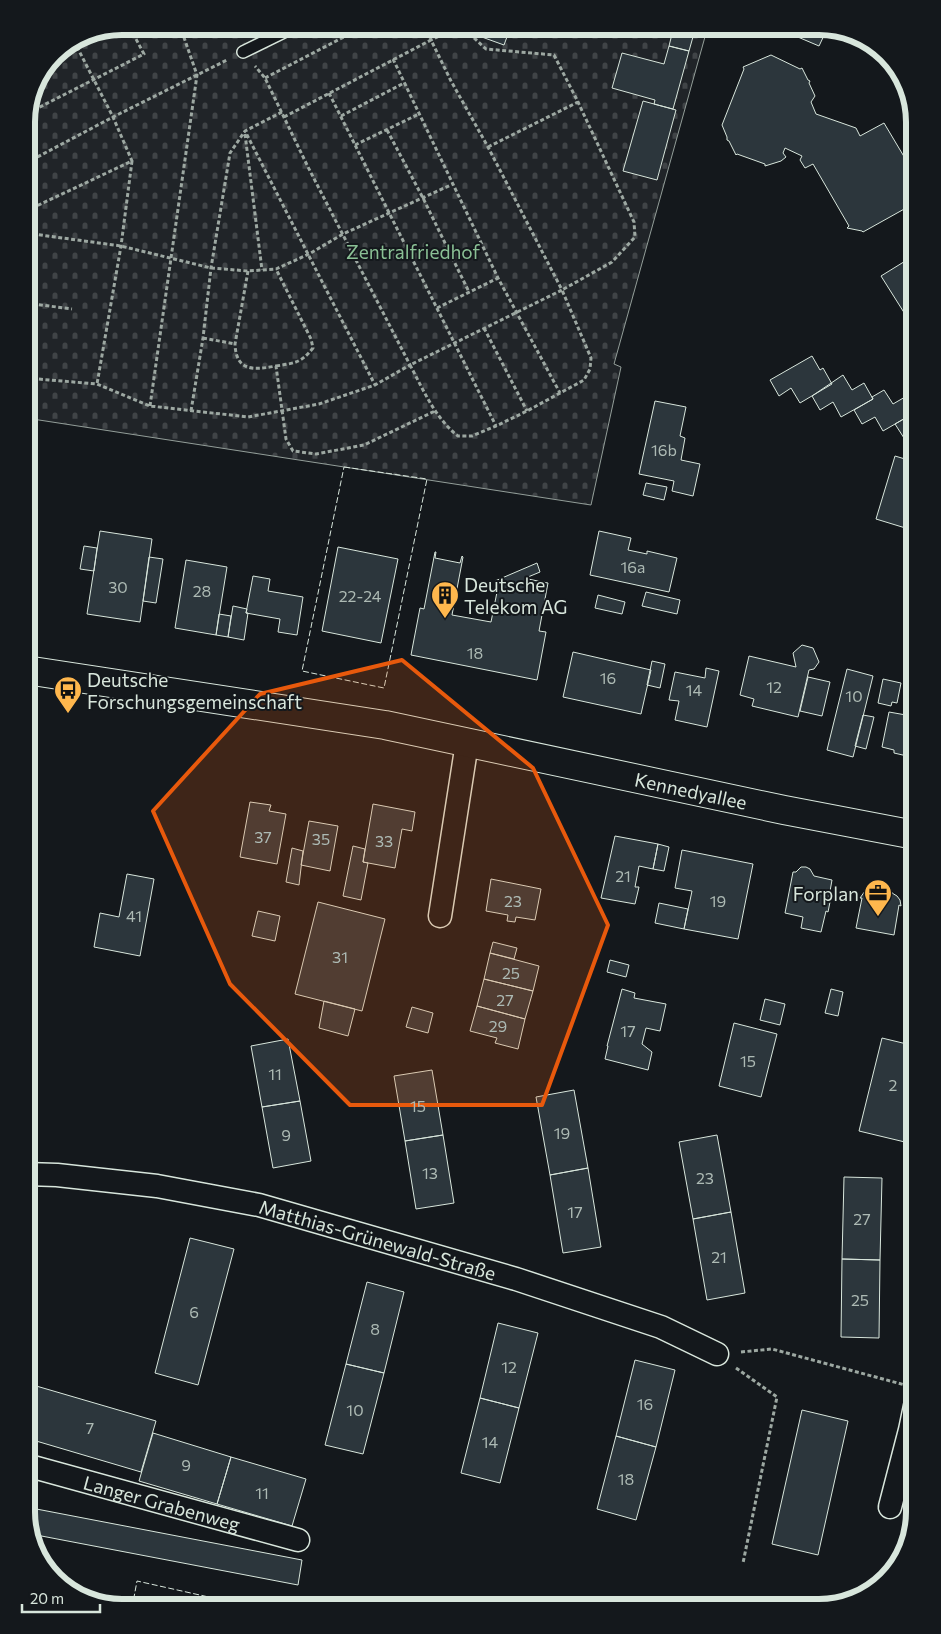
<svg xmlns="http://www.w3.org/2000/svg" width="941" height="1634" viewBox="0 0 941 1634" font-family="Commissioner,sans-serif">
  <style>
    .cemetery { fill: url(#cemetery-stones); stroke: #939e99 }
    .building { fill: #2c363c; stroke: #d8e6dc }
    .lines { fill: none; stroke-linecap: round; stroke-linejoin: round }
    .service-casing { stroke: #d8e6dc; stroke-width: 14 }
    .minor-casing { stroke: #d8e6dc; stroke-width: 25 }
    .tertiary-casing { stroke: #d8e6dc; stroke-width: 30 }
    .path { stroke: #9da8a2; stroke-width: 3; stroke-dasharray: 4 2.5; stroke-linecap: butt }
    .service { stroke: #14181c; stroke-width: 11 }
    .minor { stroke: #14181c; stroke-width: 22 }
    .tertiary { stroke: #14181c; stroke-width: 28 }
    .fence { stroke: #d8e6dc; stroke-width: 1; stroke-dasharray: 6 2.5; stroke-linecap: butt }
    .marked { fill: #e8590c; fill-opacity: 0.2; stroke: #e8590c; stroke-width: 4; stroke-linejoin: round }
    .labels { text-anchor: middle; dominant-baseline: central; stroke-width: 4; stroke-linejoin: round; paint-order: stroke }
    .number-label { font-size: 16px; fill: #adbab4 }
    .park-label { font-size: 19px; fill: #8ac095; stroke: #14181c }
    .poi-label { font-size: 19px; fill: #d8e6dc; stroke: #14181c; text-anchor: start }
    .street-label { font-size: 19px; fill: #d8e6dc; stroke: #14181c }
    .rim { fill: none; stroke: #d8e6dc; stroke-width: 6 }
  </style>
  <defs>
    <pattern id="cemetery-stones" width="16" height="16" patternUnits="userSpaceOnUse" patternTransform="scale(1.25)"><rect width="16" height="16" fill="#202428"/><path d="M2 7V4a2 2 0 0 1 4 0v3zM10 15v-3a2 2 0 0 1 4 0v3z" fill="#404447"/></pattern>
  </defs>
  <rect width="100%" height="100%" fill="#14181c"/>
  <path class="cemetery" d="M122,26h586l-94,338 7,3 -30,138 -565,-87v-302l29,-62 31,-21z"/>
  <path class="building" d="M482,26h29l-7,19 -25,-9z
    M563,26h28l-4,9z
    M674,26h22l-7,25 -20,-5z
    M772,26h53l3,1 -9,19z
    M669,46l20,5 -16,58 -19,-5 1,-4 -43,-12 10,-35 42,11z
    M771,55l29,14 2,-1 6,12 2,1 -1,2 6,13 -4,6 5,12 40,14 4,8 24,-13 31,52v28l-52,29 -1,-1 -15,-3 2,-2 -36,-62 -8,4 -5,-8 2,-4 -17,-8 -2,5 3,4 -5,4 -16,5v-2l-28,-10 -1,1 -7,-14 -2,-1v-3l-5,-12 22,-56 -1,-2z
    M643,101l33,9 -19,70 -34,-9z
    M915,255v75l-34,-54z
    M812,356l8,14 3,-2 9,16 -32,19 -9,-15 -12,8 -9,-16z
    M843,375l9,15 12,-7 9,16 -32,18 -8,-15 -13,8 -8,-14z
    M884,390l9,14 12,-7 9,16 -31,18 -8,-14 -13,7 -8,-14 19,-11 -1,-2z
    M655,401l31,6 -6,29 5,2 -4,22 19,4 -7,32 -21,-5 2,-10 -35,-7z
    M915,411v21l-11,6 -9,-14 19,-11z
    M895,456l20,6v59l-3,9 -36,-11z
    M646,483l21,4 -3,13 -21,-5z
    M100,531l52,8 -12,83 -53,-8z
    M599,531l32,7 -3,12 19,4v-3l30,7 -8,34 -79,-17z
    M84,546l13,2 -3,23 -14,-2z
    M338,547l60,12 -17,84 -59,-12z
    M435,552h1l-1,6 25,5 2,-7 1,1 -11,58 39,7 6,-30 2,-1 -4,-10 42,-18 3,9 -12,5v2l20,4 -9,48 7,1 -9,48 -126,-25 9,-47 4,1z
    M149,557l14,2 -7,44 -13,-2z
    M186,560l41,7 -11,68 -41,-7z
    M253,576l17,3 -2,12 35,6 -6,38 -19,-3 2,-13 -34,-6z
    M646,592l34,8 -3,14 -35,-8z
    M598,595l27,7 -3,12 -27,-6z
    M233,606l14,3 -1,4h2l-4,27 -16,-3z
    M219,614l12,2 -3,21 -12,-2z
    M802,645l11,3 6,14 -5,7 -5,1 -11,47 -46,-11 2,-7 -14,-4 9,-39 47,11 -3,-14z
    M573,652l78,18 -10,44 -78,-17z
    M652,661l13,3 -5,24 -13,-3z
    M706,668l13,3 -12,56 -32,-7 4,-19 -10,-1 6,-28 30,6z
    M847,669l26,7 -20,81 -26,-7z
    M808,677l22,5 -8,34 -22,-5z
    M883,679l18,4 -4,20 -5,-1 -1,4 -13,-3z
    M907,709l8,2v43l-7,-2 -1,4 -13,-3v-3l-12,-3 7,-35 17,3z
    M863,715l11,2 -8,32 -11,-3z
    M250,802l21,3 -2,6 17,3 -9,50 -37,-7z
    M373,804l42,8 -3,19 -10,-2 -7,39 -32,-6z
    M309,821l29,5 -8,45 -29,-6z
    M615,836l43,8 -5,25 -14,-3 -4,21h4l-4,17 -34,-6z
    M658,844l11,3 -5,24 -11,-2z
    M353,846l12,3 -2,13 5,1 -7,37 -18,-4z
    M292,848l11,3 -4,34 -13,-3z
    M682,850l71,14 -15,75 -54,-10 8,-38 -17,-3z
    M801,867h5l4,2 4,7 18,4 -3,17h2l-3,15 -2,-1 -5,21 -20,-4 2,-11 -18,-4 8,-41h3z
    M127,874l27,5 -14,77 -46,-9 6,-34 19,4z
    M491,879l50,10 -6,31 -19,-3 -1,5 -8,-1 1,-6 -22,-4z
    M873,888l19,4v1l5,3 3,4 1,6 -2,-1 -5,30 -38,-7 6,-30h-2l5,-7 8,-1z
    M318,902l67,17 -23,92 -67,-17z
    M659,903l29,6 -4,20 -29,-6z
    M258,911l22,5 -5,25 -23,-5z
    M493,942l24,6 -3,11 -24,-6z
    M490,953l49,13 -6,25 -49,-12z
    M610,960l19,5 -3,12 -19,-5z
    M484,979l49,12 -8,28 -48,-13z
    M622,989l13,4 -1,5 32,6 -6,27 -14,-3 -4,16 10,8 -4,18 -43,-11 3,-13h-1z
    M831,989l12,3 -5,24 -13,-3z
    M765,999l20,5 -5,21 -20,-5z
    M324,1001l31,8 -7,27 -29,-8z
    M477,1006l48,13 -7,30 -23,-6 2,-5 -27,-7z
    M412,1007l21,6 -5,20 -22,-6z
    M734,1023l43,11 -16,63 -42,-11z
    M882,1038l33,8v76l-6,21 -50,-12z
    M288,1039l12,62 -38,6 -11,-61z
    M432,1070l11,65 -38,6 -11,-65z
    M574,1090l14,78 -38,7 -14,-78z
    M300,1101l11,60 -38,7 -11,-61z
    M443,1135l11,68 -38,6 -11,-68z
    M717,1135l14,77 -38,7 -14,-77z
    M588,1168l13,79 -38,6 -13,-78z
    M844,1177l38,1 -2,82 -38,-1z
    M731,1212l14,81 -38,7 -14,-81z
    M190,1238l44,11 -36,136 -43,-12z
    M842,1259l38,1 -1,78 -38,-1z
    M367,1282l37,10 -20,81 -38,-9z
    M498,1323l40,10 -19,75 -39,-10z
    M635,1360l40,10 -19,77 -40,-11z
    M346,1364l38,9 -21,81 -38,-9z
    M26,1383l130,38 -15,51 -115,-34z
    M480,1398l39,10 -19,75 -39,-10z
    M802,1410l46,11 -30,134 -46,-11z
    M153,1433l78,24 -14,47 -78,-23z
    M616,1436l40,11 -20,73 -39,-11z
    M231,1457l75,22 -14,47 -75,-22z
    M26,1507l276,53 -4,25 -267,-51z"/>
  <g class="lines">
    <g class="service-casing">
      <path id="service" d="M243,52l53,-26"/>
    </g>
    <g class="minor-casing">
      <g id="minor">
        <path d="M440,916l27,-173"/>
        <path id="s1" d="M26,1174l31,1 100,11 102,19 257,74 145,48 56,27"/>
        <path id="s2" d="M26,1465l272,75"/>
        <path d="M890,1507l20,-77 5,-24"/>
      </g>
    </g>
    <g class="tertiary-casing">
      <g id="tertiary">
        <path id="s3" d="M26,670l359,55 399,85 131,25"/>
      </g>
    </g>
    <path class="path" d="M231,26l4,9
      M425,26l6,14 28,-14
      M74,41l39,76 19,44
      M393,59l105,219 62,115
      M265,78l100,-52
      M329,93l167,333
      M282,112l-37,19 130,254
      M28,113l116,-59 -15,-28
      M341,116l63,-33
      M284,117l147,-77 20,41 37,66 74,143 -152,75c14,26 25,53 48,71h14l24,-10 31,-15 57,-31 6,-11 1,-11 -29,-68 50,-28 23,-25 -1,-15 -56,-120 -24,-47 -68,-6 -25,-23
      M387,130l36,68 46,94
      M245,134l17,136
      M355,145l64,-31
      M488,147l90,-45
      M26,163l87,-46 114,-57
      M26,211l106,-50 -11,85 -24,138
      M26,233l95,13 90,22 37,3 28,-2 33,-15 34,-20 110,-50
      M248,271l-13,73c1,28 19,26 41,22l10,73 7,12 23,3 48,-9 71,-34
      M26,303l46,6
      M437,308l61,-30
      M484,328l43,83
      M203,338l32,6
      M276,366c19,-3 25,-3 37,-18l-2,-9 -35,-70
      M26,378l71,6 53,22 98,11 71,-13 56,-19 35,-20 -102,-198 -43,-89 -10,-12
      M150,406l47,-331 -17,-49
      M191,411l12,-73 8,-70 19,-115 15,-22
      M741,1352l31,-3 133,36
      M736,1368l41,29 -34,166"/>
    <use href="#service" class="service"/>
    <use href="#minor" class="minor"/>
    <use href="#tertiary" class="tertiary"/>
    <path class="fence" d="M344,467l83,12 -43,209 -82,-17z
      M132,1608l5,-27 121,27"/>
  </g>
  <path class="marked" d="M402,660l131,108 75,157 -66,180h-192l-120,-121 -77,-173 107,-117z"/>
  <defs>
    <g id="building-pin" transform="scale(1.4375)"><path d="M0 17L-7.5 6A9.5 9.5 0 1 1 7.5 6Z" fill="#ffb74d" stroke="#14181c"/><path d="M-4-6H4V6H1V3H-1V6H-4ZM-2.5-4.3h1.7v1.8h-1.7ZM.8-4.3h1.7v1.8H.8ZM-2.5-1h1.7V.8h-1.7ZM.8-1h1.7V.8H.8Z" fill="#111"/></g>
    <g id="bus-pin" transform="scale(1.4375)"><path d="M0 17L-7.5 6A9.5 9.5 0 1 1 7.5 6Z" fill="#ffb74d" stroke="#14181c"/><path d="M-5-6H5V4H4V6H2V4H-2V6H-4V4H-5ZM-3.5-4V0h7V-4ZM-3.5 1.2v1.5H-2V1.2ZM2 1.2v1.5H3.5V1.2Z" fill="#111"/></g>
    <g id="office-pin" transform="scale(1.4375)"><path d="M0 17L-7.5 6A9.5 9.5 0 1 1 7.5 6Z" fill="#ffb74d" stroke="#14181c"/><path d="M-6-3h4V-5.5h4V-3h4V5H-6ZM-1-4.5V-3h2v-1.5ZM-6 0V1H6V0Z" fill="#111"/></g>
  </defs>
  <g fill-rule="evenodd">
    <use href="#building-pin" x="445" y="595"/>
    <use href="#bus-pin" x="68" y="690"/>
    <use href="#office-pin" x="878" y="893"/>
  </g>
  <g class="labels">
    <g class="number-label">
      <text x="664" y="449">16b</text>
      <text x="633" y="566">16a</text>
      <text x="118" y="586">30</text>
      <text x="202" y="590">28</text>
      <text x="360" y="595">22-24</text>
      <text x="475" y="652">18</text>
      <text x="608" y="677">16</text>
      <text x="774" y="686">12</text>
      <text x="694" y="689">14</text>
      <text x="854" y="695">10</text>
      <text x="263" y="836">37</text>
      <text x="321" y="838">35</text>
      <text x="384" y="840">33</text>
      <text x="623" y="875">21</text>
      <text x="513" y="900">23</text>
      <text x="718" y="900">19</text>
      <text x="134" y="915">41</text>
      <text x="340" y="956">31</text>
      <text x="511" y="972">25</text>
      <text x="505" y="999">27</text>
      <text x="498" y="1025">29</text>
      <text x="628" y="1030">17</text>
      <text x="748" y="1060">15</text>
      <text x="275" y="1073">11</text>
      <text x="893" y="1084">2</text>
      <text x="418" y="1105">15</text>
      <text x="562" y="1132">19</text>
      <text x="286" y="1134">9</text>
      <text x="430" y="1172">13</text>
      <text x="705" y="1177">23</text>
      <text x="575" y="1211">17</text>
      <text x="862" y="1218">27</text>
      <text x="719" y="1256">21</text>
      <text x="860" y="1299">25</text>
      <text x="194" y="1311">6</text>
      <text x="375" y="1328">8</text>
      <text x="509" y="1366">12</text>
      <text x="645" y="1403">16</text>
      <text x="355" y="1409">10</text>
      <text x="90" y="1427">7</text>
      <text x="490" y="1441">14</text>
      <text x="186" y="1464">9</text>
      <text x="626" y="1478">18</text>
      <text x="262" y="1492">11</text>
    </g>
    <g class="park-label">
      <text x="413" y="251">Zentralfriedhof</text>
    </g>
    <g class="poi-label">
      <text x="464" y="584">Deutsche<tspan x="464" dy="22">Telekom AG</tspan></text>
      <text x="87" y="679">Deutsche<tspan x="87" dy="22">Forschungsgemeinschaft</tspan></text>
      <text x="859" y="893" text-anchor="end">Forplan</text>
    </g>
    <g class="street-label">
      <text stroke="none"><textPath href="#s3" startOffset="676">Kennedyallee</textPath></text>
      <text stroke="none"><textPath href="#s1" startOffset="359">Matthias-Grünewald-Straße</textPath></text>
      <text stroke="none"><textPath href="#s2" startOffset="141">Langer Grabenweg</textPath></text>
    </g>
  </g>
  <path d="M0 0H941V1634H0ZM122 35H819A87 87 0 0 1 906 122V1512A87 87 0 0 1 819 1599H122A87 87 0 0 1 35 1512V122A87 87 0 0 1 122 35Z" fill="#14181c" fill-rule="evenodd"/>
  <path class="rim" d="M122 35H819A87 87 0 0 1 906 122V1512A87 87 0 0 1 819 1599H122A87 87 0 0 1 35 1512V122A87 87 0 0 1 122 35Z"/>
  <path d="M22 1604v8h78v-8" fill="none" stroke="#d8e6dc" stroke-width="2.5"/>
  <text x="30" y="1604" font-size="15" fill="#d8e6dc" stroke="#14181c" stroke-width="4" paint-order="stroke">20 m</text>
</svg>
